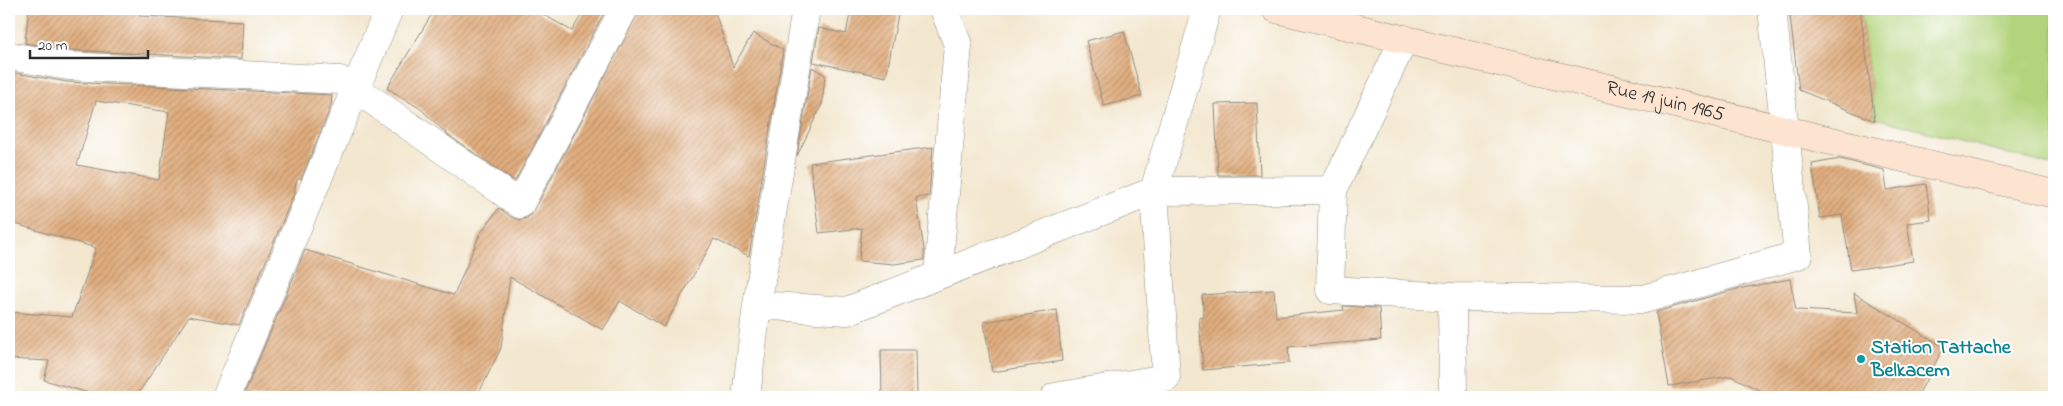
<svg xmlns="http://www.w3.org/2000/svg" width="2063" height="406" viewBox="0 0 2063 406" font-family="'Indie Flower',sans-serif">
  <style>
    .grass { fill: #b3d47c; stroke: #6f8054 }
    .building { fill: url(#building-hatch); fill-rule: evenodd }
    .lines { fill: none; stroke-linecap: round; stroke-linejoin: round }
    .street-casing { stroke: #8f897d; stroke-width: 29 }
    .secondary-casing { stroke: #8f897d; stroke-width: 29 }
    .street { stroke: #fff; stroke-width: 28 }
    .secondary { stroke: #fde4d0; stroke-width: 28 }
    .culture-dot { fill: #0f9aa8; stroke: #fff; stroke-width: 2 }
    .labels { text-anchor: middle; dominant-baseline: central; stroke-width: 4; stroke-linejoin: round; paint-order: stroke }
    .street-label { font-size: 20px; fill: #2b2b2b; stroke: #fff }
    .culture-label { font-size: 20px; font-weight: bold; fill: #0d838f; stroke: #fff; text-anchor: start }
  </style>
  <defs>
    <pattern id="building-hatch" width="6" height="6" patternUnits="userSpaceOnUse" patternTransform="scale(1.25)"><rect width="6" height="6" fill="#e1ae7f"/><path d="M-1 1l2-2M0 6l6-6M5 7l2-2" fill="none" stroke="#b78e68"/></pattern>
  </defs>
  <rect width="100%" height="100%" fill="#fff"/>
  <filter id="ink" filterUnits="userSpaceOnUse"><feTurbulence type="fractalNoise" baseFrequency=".02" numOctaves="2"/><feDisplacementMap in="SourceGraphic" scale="10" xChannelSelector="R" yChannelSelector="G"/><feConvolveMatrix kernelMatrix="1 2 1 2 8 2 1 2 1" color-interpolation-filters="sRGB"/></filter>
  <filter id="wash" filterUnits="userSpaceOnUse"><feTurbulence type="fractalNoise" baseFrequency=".0096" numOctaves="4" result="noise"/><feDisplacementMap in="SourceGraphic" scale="20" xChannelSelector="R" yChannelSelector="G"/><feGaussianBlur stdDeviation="1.12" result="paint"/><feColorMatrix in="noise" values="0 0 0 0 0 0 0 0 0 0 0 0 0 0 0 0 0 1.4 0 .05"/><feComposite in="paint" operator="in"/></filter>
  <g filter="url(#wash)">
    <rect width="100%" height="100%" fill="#f3e7cf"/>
    <path class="grass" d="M1860,9h194v157l-179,-48z"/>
    <g id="blocks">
      <path class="building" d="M29,9h112l-1,7 103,5 -2,38 -171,-9 -45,-7z
        M435,9h99l38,22 13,-22h21l-91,172 -67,-46 -27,-26 -34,-21z
        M640,9h74l19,58 20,-34 30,17 -34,206 -35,-17 -50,88 -44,-26 -17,29 -93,-53 -9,71 -24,49h-234l62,-147 149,45 26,-61 19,-26 12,9 8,3 8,-2 7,-7z
        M851,9h48l-13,68 -73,-15 6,-34 27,6z
        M1789,9h71l15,112 -76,-31z
        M1124,31l18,65 -38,10 -18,-65z
        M812,67l13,8 -3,29 -25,52z
        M9,72l58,10 265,13 -1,11 -30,73h-4l-3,15 -55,131 -50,-9 -53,81h-33l-59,-17 5,-19 -40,-2v-47l63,5 24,-69 -87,-26zM96,101l73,11 -10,68 -82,-15z
        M1257,103l3,72h-42l-3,-71z
        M933,147l-4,49 -13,2 8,51v11l-30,4 -35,-3 3,-33 -43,5 -9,-70z
        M1840,159l44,11 3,20 39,-6 5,36 -24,3 6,38 -62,9 -9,-55 -22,3 -8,-54z
        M1790,279l6,31 61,3 -3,-20 90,54 -27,50h-144l-42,-21 -62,10 -13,-74 81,-23z
        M1274,290l2,27 68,-7 -1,-4 36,2 2,32 -93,7 1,16 -86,7 -4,-52 5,-1 -2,-22z
        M1057,310l5,51 -70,11 -8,-50z
        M881,350h35l1,47h-35z"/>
    </g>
  </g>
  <g filter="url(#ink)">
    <use href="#blocks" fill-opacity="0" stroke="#8f897d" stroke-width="1"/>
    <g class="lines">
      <g class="street-casing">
        <path id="street" d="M1404,39l-71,151 -3,100 122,7 192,2 154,-44 -26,-246
          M9,56l59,10 272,14 15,8 165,116 104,-195
          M938,274l20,-229 -14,-36
          M1452,297l1,100
          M757,305l90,6 307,-120 179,-1
          M226,397l163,-388
          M746,397l11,-92 49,-296
          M1055,397l111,-19 -12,-187 53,-182"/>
      </g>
      <g class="secondary-casing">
        <g id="secondary">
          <path id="s1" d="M1276,9l778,185"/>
        </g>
      </g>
      <use href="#street" class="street"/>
      <use href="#secondary" class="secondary"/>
    </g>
  </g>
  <circle class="culture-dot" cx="1861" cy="359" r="5"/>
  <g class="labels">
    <g class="street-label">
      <text stroke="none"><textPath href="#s1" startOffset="400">Rue 19 juin 1965</textPath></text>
    </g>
    <g class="culture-label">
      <text x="1871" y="348">Station Tattache<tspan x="1871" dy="23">Belkacem</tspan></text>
    </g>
  </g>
  <rect width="2063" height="406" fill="none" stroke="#fff" stroke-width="30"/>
  <path d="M30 50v8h118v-8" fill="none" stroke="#2b2b2b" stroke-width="2.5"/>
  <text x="38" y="50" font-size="15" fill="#2b2b2b" stroke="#ffffff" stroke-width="4" paint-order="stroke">20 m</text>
</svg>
